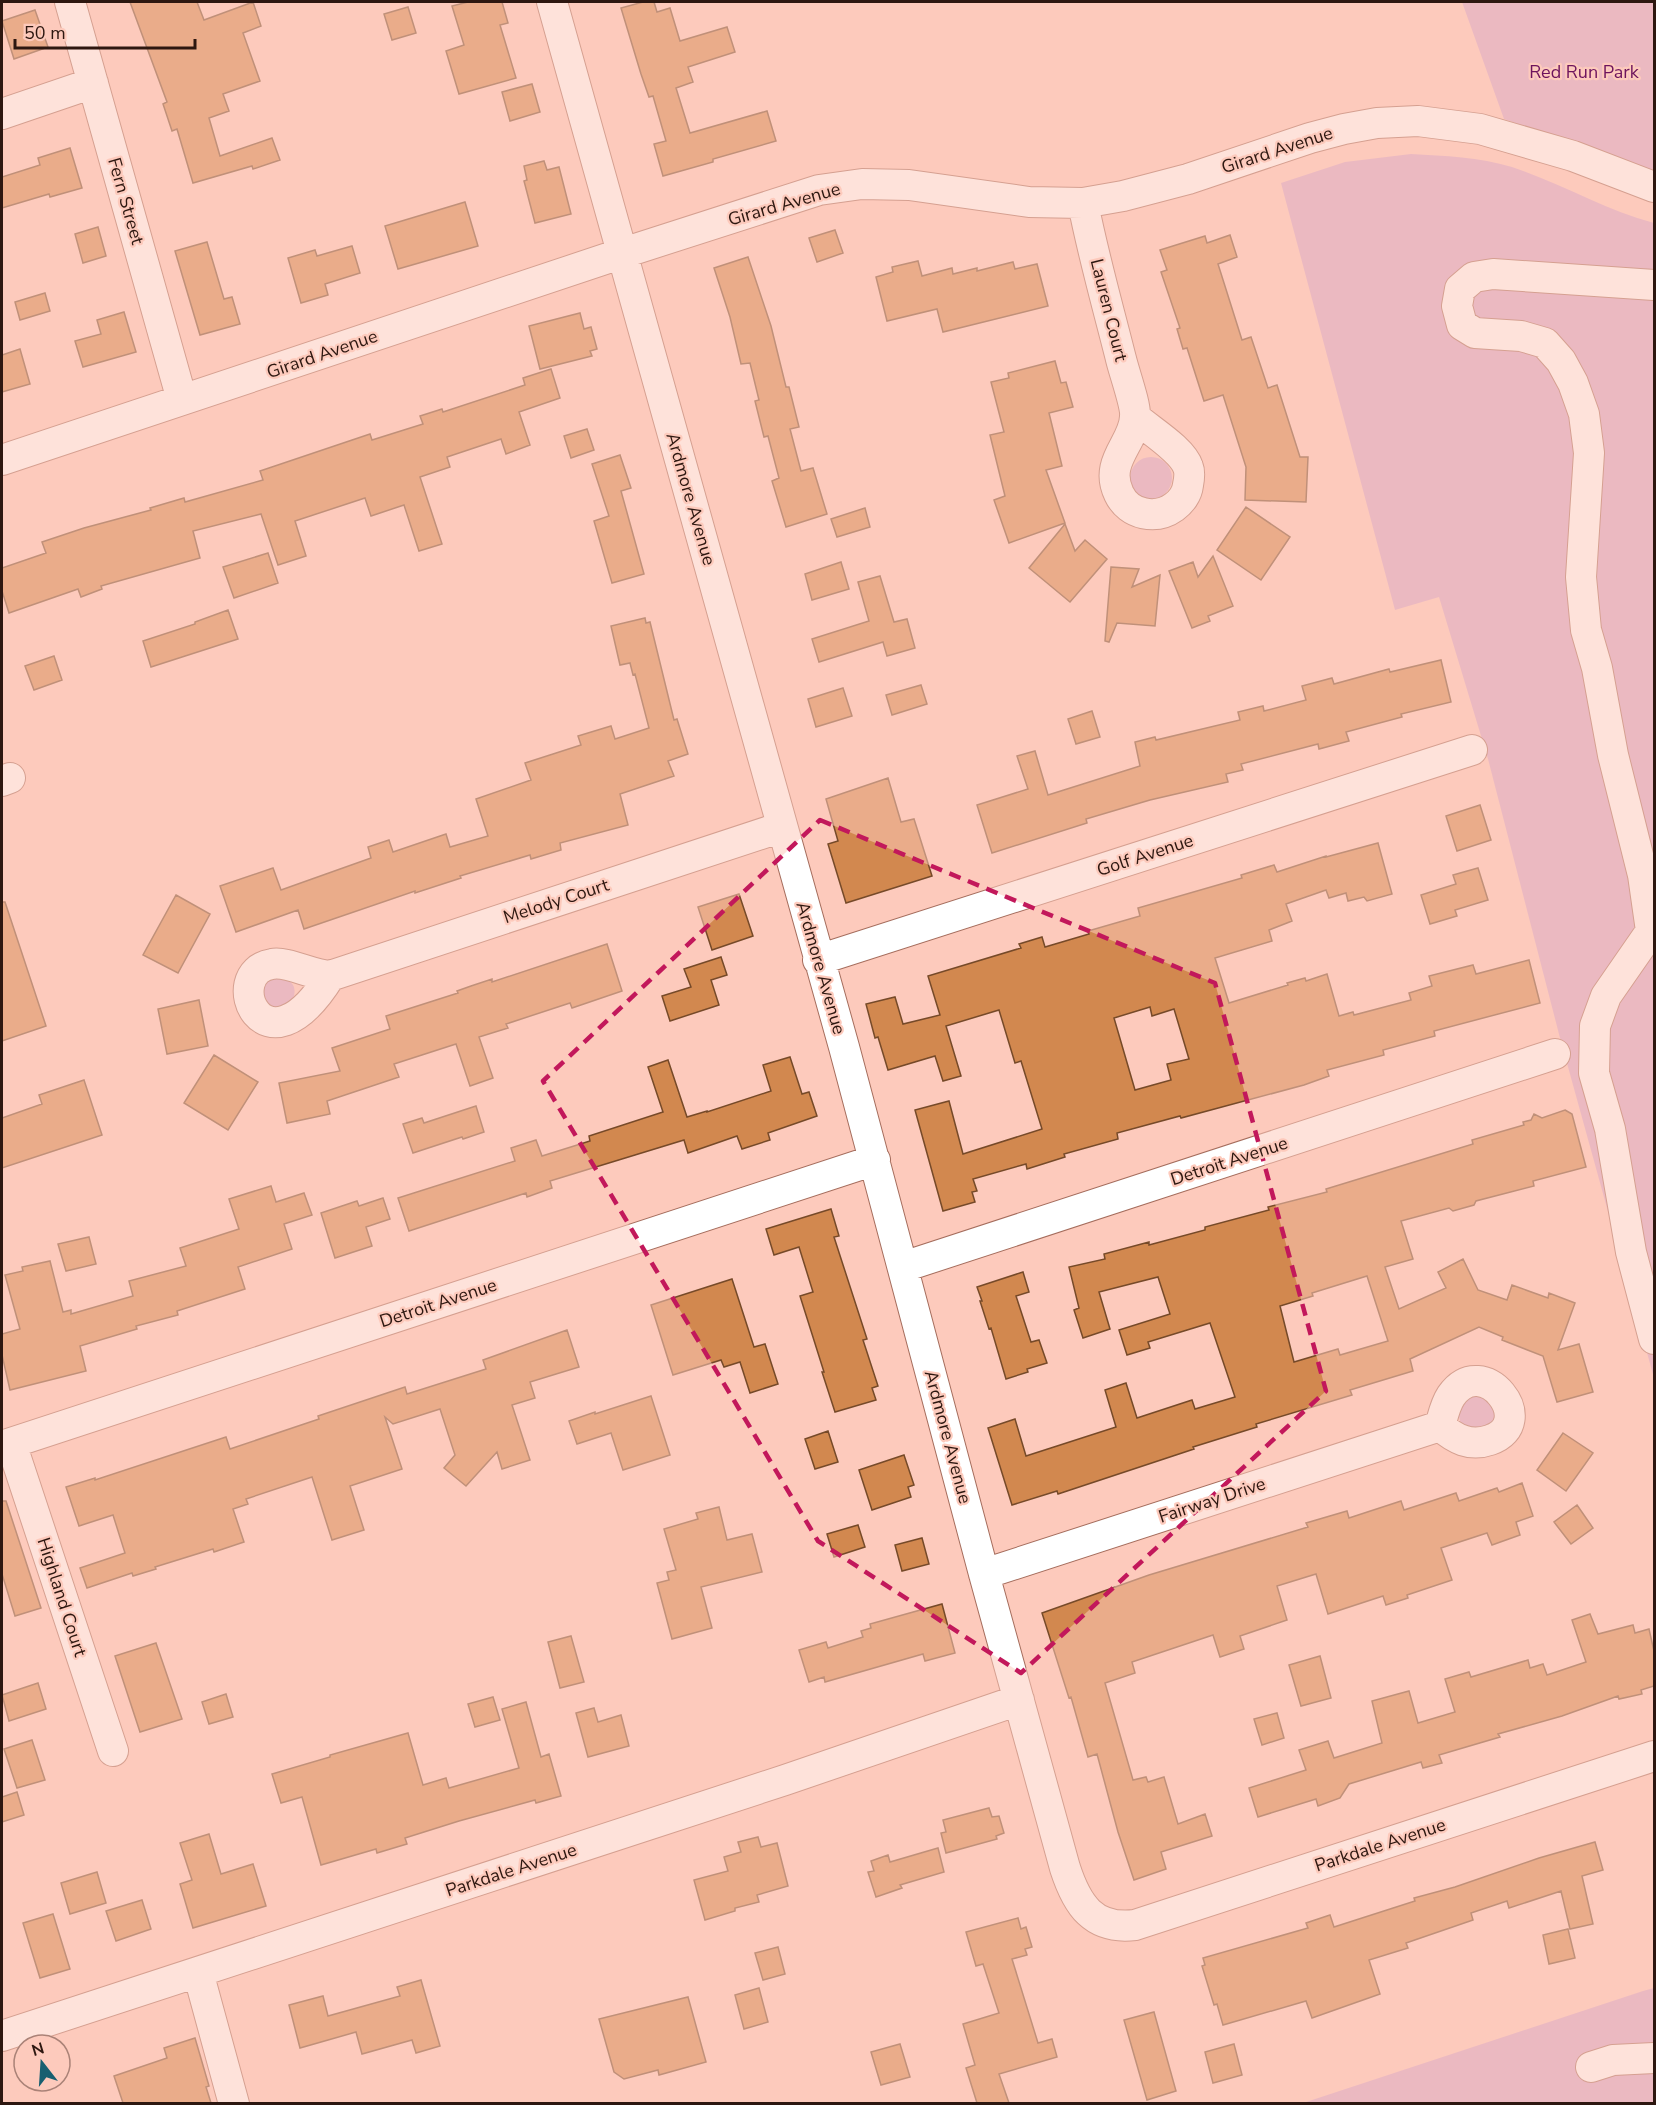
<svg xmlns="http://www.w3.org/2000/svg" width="1656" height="2105" viewBox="0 0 1656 2105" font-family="'Nunito Sans',sans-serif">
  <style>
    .green { fill: #d6a5c8 }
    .building { fill: #d2884f; stroke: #764a29; stroke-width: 1.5; fill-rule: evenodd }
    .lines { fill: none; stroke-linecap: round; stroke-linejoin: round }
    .minor-casing { stroke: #a56d5d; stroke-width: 32 }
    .minor { stroke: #fff; stroke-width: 30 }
    .marked { fill: none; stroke: #c2185b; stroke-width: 4.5; stroke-dasharray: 12 8; stroke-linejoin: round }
    .labels { text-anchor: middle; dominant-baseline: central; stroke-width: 4.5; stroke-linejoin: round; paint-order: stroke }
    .park-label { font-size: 18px; fill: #6d135d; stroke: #fdcabc }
    .street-label { font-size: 18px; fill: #2d1710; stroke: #fdcabc }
  </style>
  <rect width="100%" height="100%" fill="#fdcabc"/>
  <path class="green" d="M1462,2h192v168l-15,-3 -135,-48z
    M1411,154c34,2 68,3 101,13 49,16 93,43 142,56v1155l-94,-340 -72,-279 -49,-162 -44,13 -114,-427 64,-21z
    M1130 478a21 21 0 1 1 42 0a21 21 0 1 1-42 0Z
    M271,977c18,1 30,6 20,27l-21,4 -9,-19z
    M1484,1395l12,19 -7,14 -23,1 -6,-8 -2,-10 11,-15z
    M1654,1988v115l-354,1 343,-113z"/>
  <path class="building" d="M130,2h67l7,18 49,-18 8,24 -18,7 17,48 -37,13 6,17 -20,7 11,38 52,-18 8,22 -27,9 -1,-3 -59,17 -16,-54 -5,2 -9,-27 4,-2z
    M468,2h34l6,21 -8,2 16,53 -57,16 -13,-43 18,-6 -12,-39z
    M643,2h11l3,10 13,-4 10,33 47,-14 8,25 -47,15 5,15 -17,6 14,45 77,-22 9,30 -63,18v3l-50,14 -9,-32 12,-3 -13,-45 -4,1 -8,-23 -20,-66z
    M408,7l8,26 -24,7 -8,-26z
    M35,10l13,37 -34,12 -12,-38z
    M532,84l8,28 -30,9 -8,-29z
    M70,148l12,40 -32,9 -1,-3 -47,14v-31l38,-12 -2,-7z
    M544,161l3,9 12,-3 12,47 -36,9 -11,-42 3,-1 -3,-14z
    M465,202l13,44 -80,23 -13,-43z
    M98,227l8,29 -23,7 -8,-29z
    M835,230l8,23 -26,9 -8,-24z
    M1230,235l7,22 -19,7 24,76 9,-3 17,51 9,-3 23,72h8l-2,45 -61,-2 1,-33 -23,-72 -19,6 -17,-53 -4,1 -6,-20 3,-1 -19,-56 6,-2 -7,-20 45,-14 2,7z
    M207,242l17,57 8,-2 8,27 -40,11 -25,-84z
    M352,246l8,27 -35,11 3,11 -27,8 -13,-45 27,-8 2,6z
    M748,257l23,69 15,61h3l10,40 -9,2 11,42 12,-3 14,46 -41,13 -14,-46 7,-3 -11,-42 -4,1 -9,-36 4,-1 -9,-37 -9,1 -11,-47 -16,-49z
    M918,261l4,15 30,-8 1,6 24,-6v3l36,-9 2,7 22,-5 11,42 -105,26 -6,-23 -50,12 -11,-44 17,-5 -1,-5z
    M45,293l5,18 -30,9 -5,-18z
    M124,312l12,40 -53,15 -8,-26 26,-7 -4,-14z
    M580,313l4,16 7,-2 6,22 -7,2 2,5 -52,13 -11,-43z
    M20,349l10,35 -28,8v-37z
    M1055,361l6,22 5,-1 7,25 -24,6 13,53 -16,4 19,53 -56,20 -15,-43 11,-4 -15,-61 14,-3 -13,-50 18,-4 -1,-5z
    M551,369l9,29 -41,14 11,33 -24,9 -5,-15 -54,18 3,10 -30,10 22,67 -23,7 -15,-46 -33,11 -6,-18 -70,23 11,35 -28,9 -17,-51 -68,17 7,27 -99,28 1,3 -21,8 -3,-8 -69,24 -7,-22v-23l44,-15 -4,-11 42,-14 67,-18 -1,-2 34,-10 1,4 78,-22 -3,-9 110,-37 2,6 51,-16 -3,-8 22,-7 1,3 82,-27 -2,-7z
    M587,429l7,21 -23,8 -7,-22z
    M620,455l11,33 -10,3 23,83 -32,9 -18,-62 15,-5 -17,-52z
    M1246,507l44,30 -29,43 -44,-30z
    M865,508l5,19 -33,10 -6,-18z
    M1065,524l10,27 10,-11 22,19 -37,43 -41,-34z
    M268,553l10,30 -44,15 -11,-31z
    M1213,556l20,50 -25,10 2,5 -18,7 -23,-57 24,-9 5,15z
    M841,562l8,27 -37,11 -7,-26z
    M1111,567l28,2 -7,18 28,-12 -5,51 -38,-3 -8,19 -4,-1z
    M880,576l14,46 13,-3 8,29 -28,8 -4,-14 -64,20 -7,-23 57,-18 -11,-39z
    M228,610l10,29 -87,28 -8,-26 52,-17v-2z
    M645,618l1,5 4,-1 24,98 3,-1 11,35 -20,7 6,15 -54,18 8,31 -68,18 1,7 -30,9 -1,-4 -70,21 1,2 -46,15v-2l-111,38 -6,-19 -62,22 -16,-46 53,-18 8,22 90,-32 -3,-11 21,-7 4,12 53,-18 4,13 38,-11 -12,-37 55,-19 -6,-17 56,-18 -3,-9 33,-10 4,13 34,-11 -14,-54 -2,1 -3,-12 -10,2 -9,-39z
    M54,656l8,24 -28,10 -9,-24z
    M1441,660l10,42 -50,12 1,3 -56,15 3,9 -30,8 -1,-5 -77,20 2,6 -17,4 2,8 -78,18 -64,19 1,4 -95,30 -15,-48 51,-16 -11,-33 18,-5 13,44 92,-29 -5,-24 20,-5 1,3 84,-20 -2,-8 25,-6 1,5 42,-11 -4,-14 30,-8 2,6 55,-15 1,3z
    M921,685l6,19 -35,11 -6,-20z
    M843,688l9,28 -36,11 -8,-28z
    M1092,711l8,26 -24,7 -8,-25z
    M888,778l13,44 13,-3 18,57 -86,27 -18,-59 10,-3 -12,-42z
    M1480,805l11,35 -34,11 -11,-35z
    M1378,843l14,51 -25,7 -3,-4 -16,4 -2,-8 -17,5 -3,-8 -40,14 6,17 -23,9 3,11 -57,17 14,45 59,-18 -1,-2 18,-5 1,3 21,-7 12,42 14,-4 1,3 57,-15 -2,-7 23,-7 -3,-10 44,-11 3,9 53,-14 11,43 -106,28 1,5 -52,14 1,5 -57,15 2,6 -25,9 -123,33 -1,-2 -63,17 1,6 -54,15 1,3 -38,12 -1,-5 -53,15 4,12 -5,1 3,10 -32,9 -28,-101 34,-9 14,53 79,-25 -21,-68 -6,2 -16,-53 -53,16 15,50 -18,5 -8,-25 -47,14 -10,-33 -3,1 -9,-34 29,-7 8,27 37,-9 -12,-39 93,-28 -2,-4 23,-7 3,10 44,-13 -1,-3 52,-15 -2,-8 104,-30 -1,-3 33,-10 3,7 49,-16v1zM1150,1007l2,9 22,-7 15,50 -22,5 4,16 -36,10 -21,-72z
    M1478,868l10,32 -33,10 2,6 -27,8 -9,-29 35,-11 -3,-9z
    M739,894l14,42 -41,14 -14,-43z
    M176,895l34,19 -32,59 -35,-18z
    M2,902h3l41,124 -44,15z
    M607,944l15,47 -50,17 -2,-5 -64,21 2,4 -29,9 14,41 -23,8 -14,-42 -62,20 5,13 -72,24 3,13 -43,9 -8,-40 61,-12 -8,-23 58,-19 -4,-13 72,-23 -1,-2 14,-5 21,-7v3z
    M721,957l6,18 -16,5 8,25 -49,16 -8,-25 29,-9 -7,-18z
    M199,1000l9,46 -41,8 -9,-45z
    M214,1055l44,27 -30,48 -44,-27z
    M790,1057l12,37 7,-2 8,24 -49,17 2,7 -28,9 -5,-13 -49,17 -4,-13 -134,41 2,7 -25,9 -1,-4 -117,38 -11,-33 117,-37 -4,-13 25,-8 6,16 48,-15 -1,-5 74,-24 -15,-45 20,-7 19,57 20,-6v1l64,-21 -8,-26z
    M84,1080l18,55 -100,33v-50l40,-14 -3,-9z
    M476,1106l8,26 -21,7 -1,-2 -49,16 -10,-29 19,-6 2,5z
    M1565,1110l7,4 14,53 -53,14 1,5 -58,15 -2,4 -21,6 -4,-3 -48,13 12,38 -28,8 14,42 47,-21 -8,-16 25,-13 15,31 29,10 5,-15 36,13 1,-5 26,10 -17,47 21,-6 14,48 -36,10 -14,-46 -41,-16 1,-3 -24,-10 -69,32 3,12 -63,19 2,5 -96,29 1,3 -64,20 1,2 -136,45 -1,-3 -45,14 -24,-77 27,-9 11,37 90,-29 -11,-37 21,-7 11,35 55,-18 3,9 40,-12 -25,-74 -62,19 2,6 -23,7 -8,-25 51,-16 -12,-37 -59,15 11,37 -27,9 -9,-28 5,-2 -10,-41 36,-8 -1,-5 45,-12v3l56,-15v-3l64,-17 -1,-3 59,-15 -1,-3 147,-45 -1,-4 52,-15 -1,-3 8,-2 3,-6 8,4zM1367,1276l21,65 -48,14 -2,-6 -44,13 -14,-56 33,-10 -1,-3z
    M271,1186l5,16 28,-9 8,22 -28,9 8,25 -54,18 7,22 -68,22 1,4 -42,11 1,3 -57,17 6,25 -76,19 -8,-35v-21l18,-5 -15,-54 18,-4 -1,-4 28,-6 13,51 8,-2v4l62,-18 -4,-15 57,-15 -6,-18 59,-19 -10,-30z
    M383,1198l7,21 -24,8 6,19 -37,12 -14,-45 36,-12 2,5z
    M831,1209l8,27 -5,1 33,102 -4,1 15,46 -6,2 4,12 -41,12 -13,-40h2l-24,-76 13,-4 -14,-45 -25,8 -8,-26z
    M89,1237l7,27 -30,7 -8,-27z
    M1023,1272l6,20 -13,4 15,46 8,-2 8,23 -20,6 1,3 -22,7 -15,-51 -2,1 -9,-28h2l-5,-14z
    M732,1279l22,68 11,-3 13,40 -28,9 -10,-31 -16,5 -3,-7 -48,15 -22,-70z
    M567,1330l12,37 -49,15 5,16 -23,7 18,55 -28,9 -5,-17 -31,34 -22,-18 11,-13 -15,-46 -47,15 -8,-7 17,52 -52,17 14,44 -32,10 -20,-63 -66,22 2,5 -15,5 11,33 -30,10 -1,-3 -58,18 1,2 -23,7 -1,-3 -45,15 -7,-20 45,-15 -12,-38 -34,11 -13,-39 29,-9v2l131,-43 4,12 89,-30 -1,-3 87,-29 2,7 79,-25 -3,-9z
    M651,1396l19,59 -47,15 -12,-37 -34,11 -8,-23 26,-9v2z
    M828,1431l10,31 -23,7 -10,-30z
    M1563,1433l30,20 -27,38 -29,-21z
    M904,1455l10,30 -6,2 3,10 -39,13 -13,-40z
    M1522,1483l11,33 -17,6 4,13 -28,10 -5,-12 -46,15 11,32 -45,15 1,3 -22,7 -3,-9 -55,18 -12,-40 -39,12 10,34 -47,16 4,13 -24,8 -7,-22 -81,27 3,11 -30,10 28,97 13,-3 2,5 16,-5 14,47 27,-10 7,22 -51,16 5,17 -32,11 -16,-48 -21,-78 -9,3 -17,-60 -2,1 -27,-85 107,-38 159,-48 -2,-4 41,-12 2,7 52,-17 3,9 52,-17 3,8 38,-13 2,4z
    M2,1501h4l35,107 -26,8 -13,-42z
    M1577,1505l16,23 -22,16 -17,-22z
    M719,1507l8,33 25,-6 10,38 -61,15 11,41 -40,11 -15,-56 12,-3 -2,-8 9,-2 -12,-41 34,-10 -2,-6z
    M858,1525l7,22 -31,10 -7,-23z
    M922,1538l7,26 -27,7 -7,-26z
    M942,1604l13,49 -30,8 -2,-7 -98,28 -1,-5 -15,5 -10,-32 27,-8 2,6 35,-11 -2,-6 10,-3 -1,-4z
    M1590,1614l8,20 35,-9 2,8 14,-4 5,22v35l-13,4 1,4 -23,5 -1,-3 -56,20 -64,18 2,3 -61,18 3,8 -19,5 -2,-6 -72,22 -9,14 -22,8 -2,-7 -58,18 -9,-29 57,-18 -7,-20 29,-9 6,17 48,-15 -10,-42 37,-10 9,32 37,-11 -10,-33 24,-7 2,5 57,-17 2,8 13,-4 4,11 39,-13 -14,-42z
    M571,1636l13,46 -24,6 -12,-46z
    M156,1643l26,76 -42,13 -25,-76z
    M1320,1656l11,42 -30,8 -12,-41z
    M38,1683l8,26 -37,12 -7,-26z
    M226,1694l7,23 -24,7 -7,-22z
    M493,1697l7,23 -25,7 -7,-23z
    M526,1702l15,55 8,-3 12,42 -25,7 -1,-3 -76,21 -54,17 2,6 -30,9 -1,-4 -55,16 -19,-68 -21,6 -9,-29 58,-17v-2l78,-22 15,52 23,-7 3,10 70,-20 -17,-59z
    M594,1708l4,14 23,-7 8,31 -41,11 -12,-44z
    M1277,1713l7,25 -22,7 -8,-26z
    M32,1740l13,40 -28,8 -13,-39z
    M17,1792l7,23 -22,7v-25z
    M989,1808l3,9 7,-1 5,17 -8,3 1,3 -51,14 -5,-20 5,-1 -3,-12z
    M209,1834l12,40 32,-10 13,42 -73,22 -13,-44 12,-4 -12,-37z
    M758,1837l3,10 16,-4 11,43 -31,9 2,7 -24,6v3l-30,9 -11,-40 34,-9 -4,-14 17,-5 -3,-10z
    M1595,1842l8,28 -21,6 11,48 -23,5 -9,-38 -52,17 -2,-7 -36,12 2,7 -67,23 2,5 -39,12 11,34 -68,24 -6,-17 -83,24 -6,-21 -3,1 -12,-39 3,-1 -2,-7 105,-30 -2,-5 24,-8 4,12 81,-26 -1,-3 41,-11 84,-29z
    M938,1848l6,24 -44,13 2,3 -26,9 -8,-25 6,-1 -3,-10 17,-6 2,7z
    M97,1872l9,31 -36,11 -9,-31z
    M142,1900l9,29 -35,12 -10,-30z
    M53,1914l17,55 -30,9 -17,-55z
    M1018,1918l3,11 5,-2 6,20 -7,2 2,6 -15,4 26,84 14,-4 5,18 -58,17 10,29h-32l-11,-35 9,-3 -12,-41 36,-11 -16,-49 -7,2 -10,-34z
    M1568,1929l7,29 -26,6 -6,-29z
    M778,1947l7,27 -22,6 -8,-27z
    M421,1980l19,66 -24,7 -4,-13 -50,14 -6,-22 -56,16 -11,-43 34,-9 5,20 72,-20 -3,-9z
    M759,1988l9,34 -24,7 -9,-34z
    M688,1997l18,65 -47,13 -1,-5 -34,9 -10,-7 -15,-53z
    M1154,2012l22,79 -29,9 -23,-80z
    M195,2038l14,48 -3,1 5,16h-88l-9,-27 53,-18 -3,-10z
    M900,2044l10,33 -29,8 -10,-33z
    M1234,2044l8,31 -29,8 -8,-31z"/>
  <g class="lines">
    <g class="minor-casing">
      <path id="minor" d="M70,2l112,398
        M552,2l292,1045 140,527 81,294c12,37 28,62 70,57l519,-169
        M2,114l91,-31
        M1083,203c10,52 25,104 38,156 3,13 15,46 14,57 0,27 -32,45 -16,78 10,21 37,26 55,13 7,-5 13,-13 14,-22 1,-5 2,-13 0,-18 -6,-18 -39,-37 -53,-50
        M1654,285l-161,-11 -19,3 -14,12 -3,17 5,19 13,8 46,3 24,7 16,18 12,22 11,31 5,39 -8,124 5,53 11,38 16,87 30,120 8,56 -45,65 -11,30 -1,47 16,56 21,123 23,87
        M2,460l621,-207 196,-63 43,-6 47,1 120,17 54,1 40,-7 65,-17 122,-41 34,-9 33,-6 41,-2 62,8 93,27 81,31
        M2,781l8,-3
        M818,960l654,-210
        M330,976c-66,107 -111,-4 -58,-12 15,-3 40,11 58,12l452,-149
        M903,1267l652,-213
        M11,1443l102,308
        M2,1446l873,-286
        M984,1574l456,-148c15,13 30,21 50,14 50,-17 -7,-90 -39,-44 -6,9 -8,20 -11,30
        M198,1972l36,132
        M2,2036l783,-256 234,-80
        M1591,2067l22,-7 41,-2"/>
    </g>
    <use href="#minor" class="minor"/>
  </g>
  <path d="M0 0H1656V2105H0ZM820,820l395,163 111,408 -305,282 -203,-132 -275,-460z" fill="#fdcabc" fill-opacity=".55" fill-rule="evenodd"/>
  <path class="marked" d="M820,820l395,163 111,408 -305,282 -203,-132 -275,-460z"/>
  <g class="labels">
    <g class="park-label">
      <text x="1584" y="72">Red Run Park</text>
    </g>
    <g class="street-label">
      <text transform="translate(1277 150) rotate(-18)">Girard Avenue</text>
      <text transform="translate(126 201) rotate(74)">Fern Street</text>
      <text transform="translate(784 204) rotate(-16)">Girard Avenue</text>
      <text transform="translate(1109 310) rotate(76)">Lauren Court</text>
      <text transform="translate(322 354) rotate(-19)">Girard Avenue</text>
      <text transform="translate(691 499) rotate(74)">Ardmore Avenue</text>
      <text transform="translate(1145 855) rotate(-18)">Golf Avenue</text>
      <text transform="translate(556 901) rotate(-18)">Melody Court</text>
      <text transform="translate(821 968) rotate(74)">Ardmore Avenue</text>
      <text transform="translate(1229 1161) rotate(-18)">Detroit Avenue</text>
      <text transform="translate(438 1303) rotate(-18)">Detroit Avenue</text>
      <text transform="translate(948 1437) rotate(75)">Ardmore Avenue</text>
      <text transform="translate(1212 1500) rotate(-18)">Fairway Drive</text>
      <text transform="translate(62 1597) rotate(72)">Highland Court</text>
      <text transform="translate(1380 1845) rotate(-18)">Parkdale Avenue</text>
      <text transform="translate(511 1870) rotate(-18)">Parkdale Avenue</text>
    </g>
  </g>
  <rect width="1656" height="2105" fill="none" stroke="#2d1710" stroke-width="6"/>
  <g transform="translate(42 2063) rotate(343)"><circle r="28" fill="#fdcabc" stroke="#aa8277" stroke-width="1.5"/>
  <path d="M0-4.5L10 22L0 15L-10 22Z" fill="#185f70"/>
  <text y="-9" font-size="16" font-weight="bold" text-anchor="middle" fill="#2d1710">N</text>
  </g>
  <path d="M15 39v9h180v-9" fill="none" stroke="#2d1710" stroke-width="3"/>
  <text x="24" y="39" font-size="18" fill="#2d1710" stroke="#fdcabc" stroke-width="4.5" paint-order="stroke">50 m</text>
</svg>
